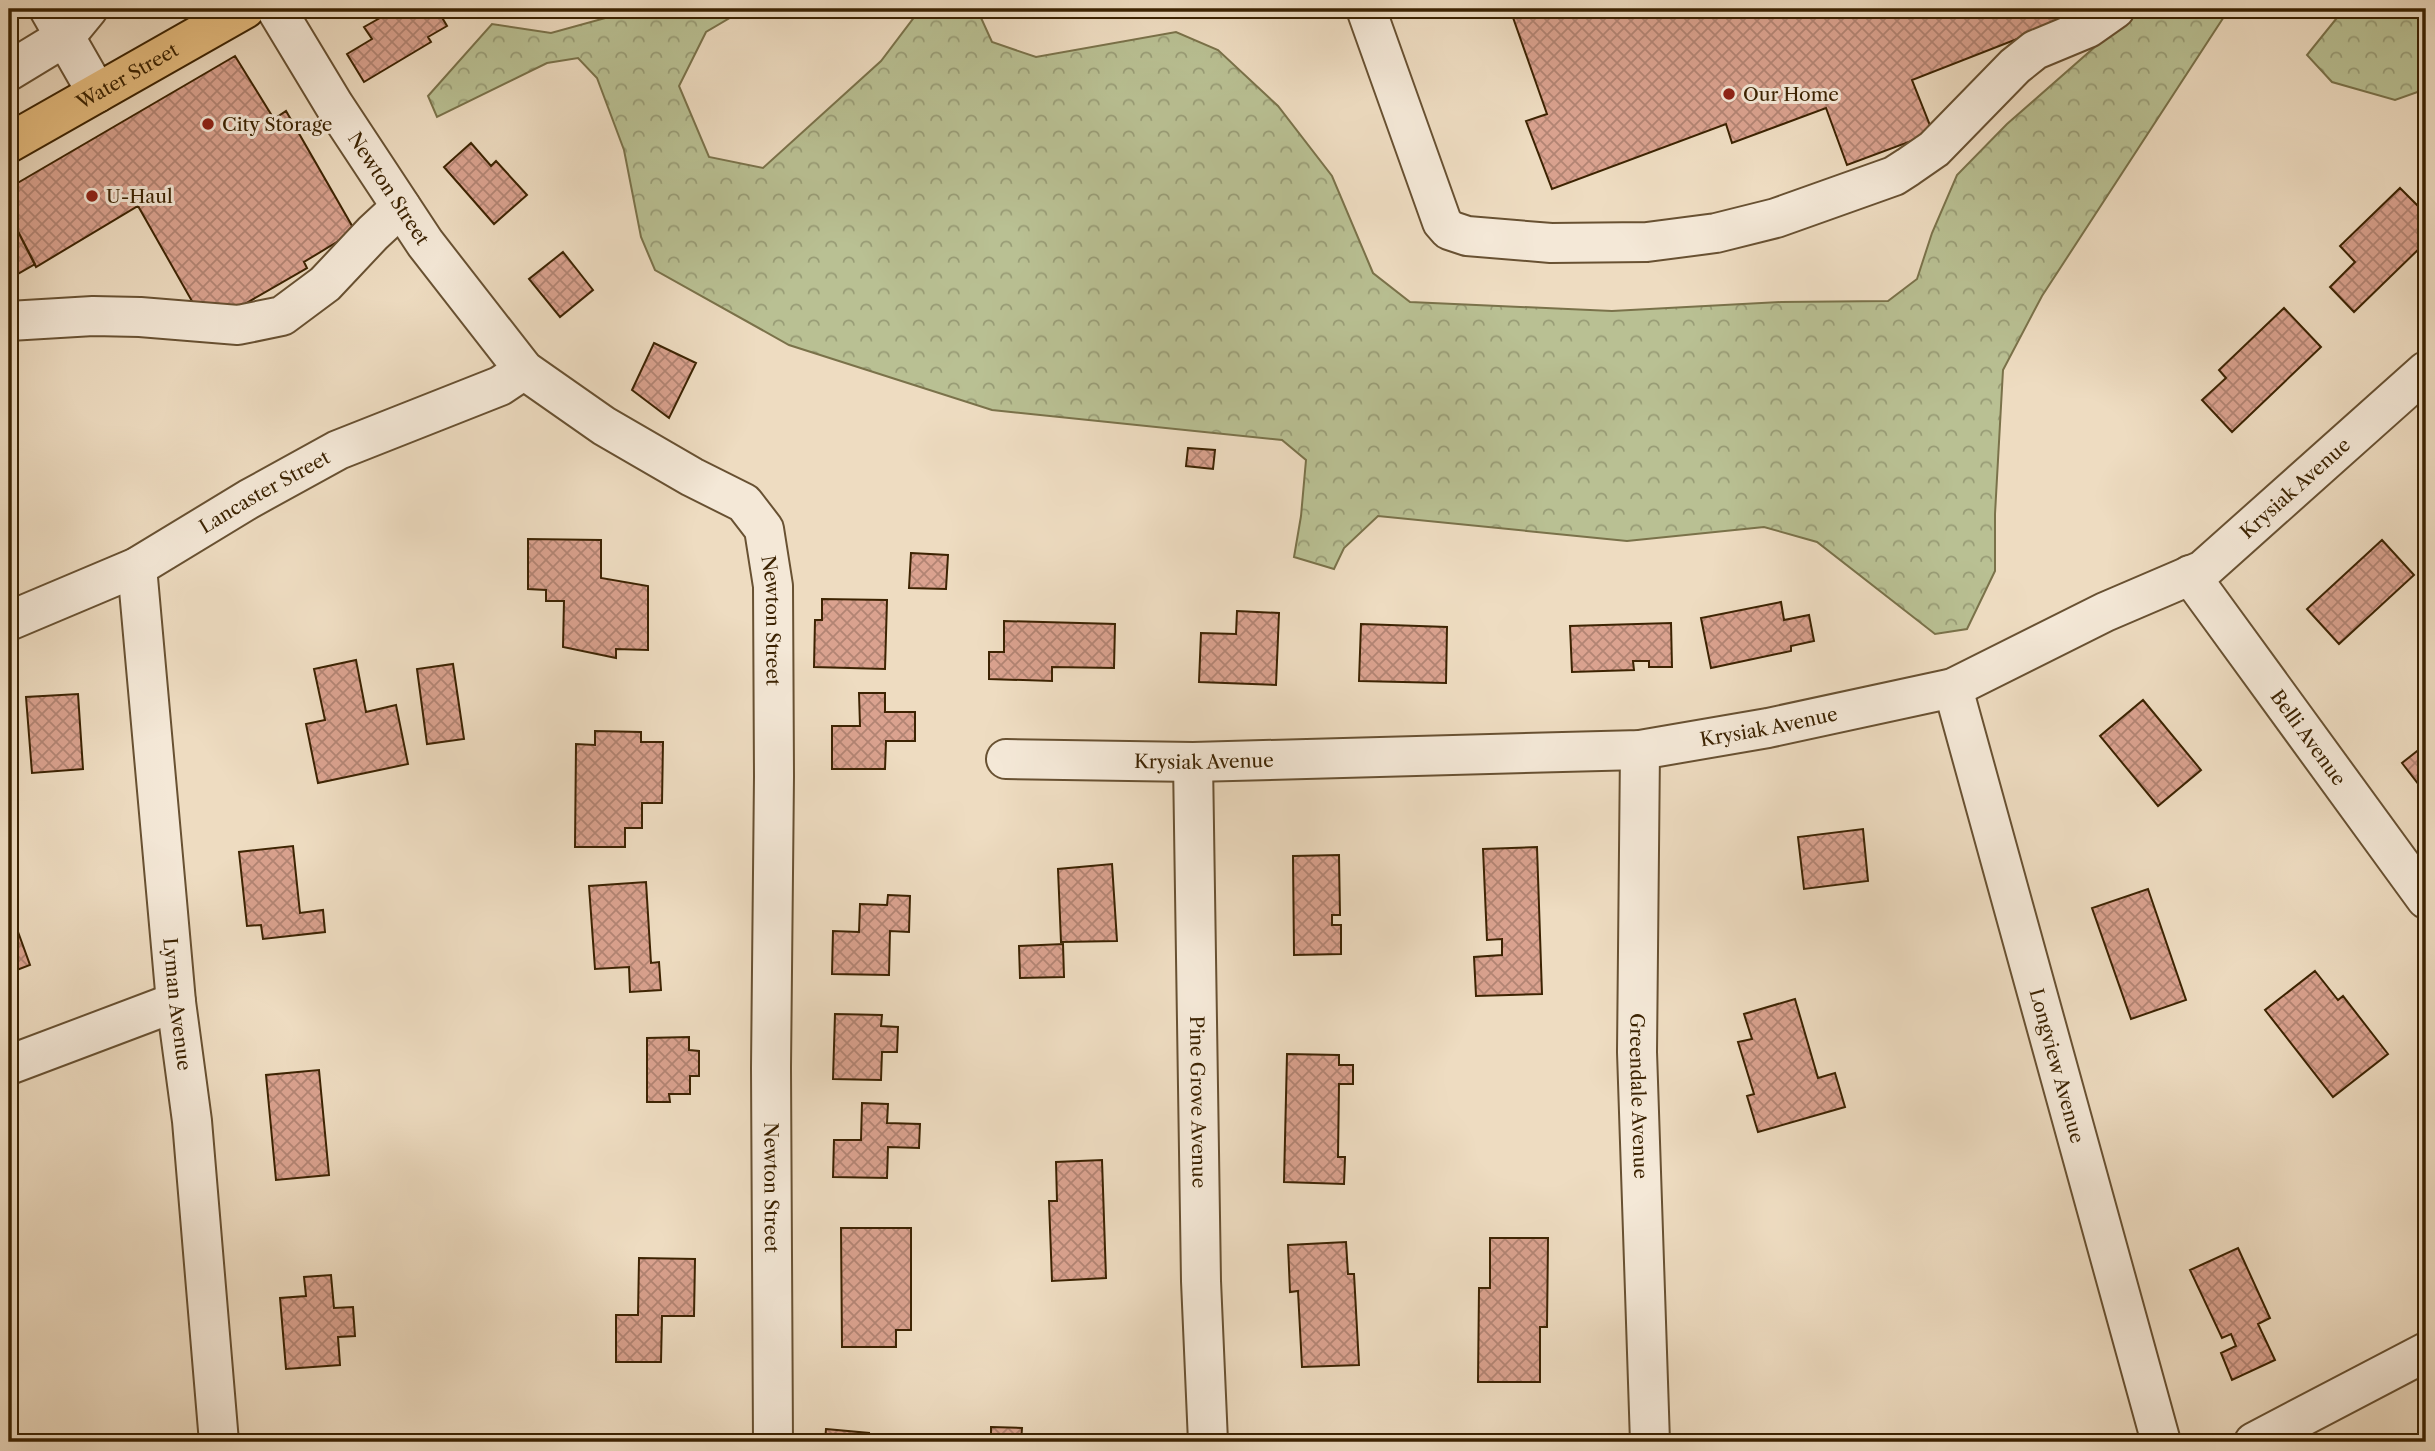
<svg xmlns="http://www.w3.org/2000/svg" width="2435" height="1451" viewBox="0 0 2435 1451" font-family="'Libre Caslon Text',serif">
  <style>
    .forest { fill: url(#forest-crowns); stroke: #7a724a; stroke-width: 2 }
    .building { fill: url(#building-cross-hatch); stroke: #3c2302; stroke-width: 2 }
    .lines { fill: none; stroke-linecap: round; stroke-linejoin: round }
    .minor-casing { stroke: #685132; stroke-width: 42 }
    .highway-casing { stroke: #3c2302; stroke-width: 42 }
    .minor { stroke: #f4e8d7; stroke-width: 38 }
    .highway { stroke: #e7be80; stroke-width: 38 }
    .poi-dot { fill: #8f2418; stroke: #f4e8d7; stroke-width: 2.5 }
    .labels { text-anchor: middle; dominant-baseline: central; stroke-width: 6; stroke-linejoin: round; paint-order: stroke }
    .street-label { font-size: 19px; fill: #3c2302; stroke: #f4e8d7 }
    .poi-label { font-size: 19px; fill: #3c2302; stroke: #f4e8d7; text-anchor: start }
  </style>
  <defs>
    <pattern id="forest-crowns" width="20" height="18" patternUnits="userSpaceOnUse" patternTransform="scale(1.75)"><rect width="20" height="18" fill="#b9c093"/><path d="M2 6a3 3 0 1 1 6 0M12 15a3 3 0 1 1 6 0" fill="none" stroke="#989c76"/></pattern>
    <pattern id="building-cross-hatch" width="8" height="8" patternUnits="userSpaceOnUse" patternTransform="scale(1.75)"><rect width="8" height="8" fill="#daa28f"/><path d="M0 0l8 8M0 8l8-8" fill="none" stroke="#b28473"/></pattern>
  </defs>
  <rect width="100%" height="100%" fill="#eedcc1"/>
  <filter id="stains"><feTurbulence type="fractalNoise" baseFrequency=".00286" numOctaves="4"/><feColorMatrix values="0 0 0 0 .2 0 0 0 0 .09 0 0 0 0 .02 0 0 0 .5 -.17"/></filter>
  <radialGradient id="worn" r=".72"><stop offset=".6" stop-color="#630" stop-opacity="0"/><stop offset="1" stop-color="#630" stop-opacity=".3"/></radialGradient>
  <path class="forest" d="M638,9h107l-39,23 -27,54 30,71 54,11 118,-107 34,-45 1,-7h61l15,33 44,15 140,-25 42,18 60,56 54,70 41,97 37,29 202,9 169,-9 107,-1 29,-22 15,-46 25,-58 50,-51 131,-115h91l-187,287 -39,74 -8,144v57l-28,58 -32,5 -118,-92 -53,-15 -137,14 -249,-25 -34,32 -10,21 -40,-12 7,-41 5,-56 -24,-20 -290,-30 -203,-65 -134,-75 -14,-33 -17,-87 -27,-72 -19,-20 -31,5 -110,54 -9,-21 64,-72 59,9z
    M2344,9h82v80l-31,11 -63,-18 -25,-27z"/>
  <path class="building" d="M396,9h41l10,17 -19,11 3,5 -67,40 -17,-28 25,-15 -8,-12z
    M1510,9h564l2,7 -164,64 21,53 -86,32 -21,-57 -94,35 -6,-19 -174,65 -26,-68 21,-7z
    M235,56l39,63 12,-8 69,120 -51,31 3,6 -64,37 -46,5 -59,-104 -102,61 -27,-53v-26z
    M471,143l20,23 5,-5 31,34 -33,29 -50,-57z
    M2400,188l26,26v28l-72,70 -24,-25 25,-25 -15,-16z
    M9,214l26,50 -26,15z
    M563,252l30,38 -33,27 -31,-38z
    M2284,308l37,39 -89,85 -30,-32 24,-22 -7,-8z
    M654,343l42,20 -27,55 -37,-28z
    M1188,448l27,2 -2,19 -27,-3z
    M528,539l73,1v38l47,8v64l-32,-1v9l-53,-11 1,-46h-18v-11l-18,-1z
    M2382,540l32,35 -75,69 -32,-35z
    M911,553l37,2 -2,34 -37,-1z
    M822,599l65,1 -2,69 -71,-2 1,-47h7z
    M1781,602l3,18 25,-5 5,26 -23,5v5l-80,17 -10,-50z
    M1237,611l42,2 -3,72 -77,-3 2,-49 35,1z
    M1004,621l111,3 -1,44 -62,-1v14l-63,-2v-27h15z
    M1671,623l1,44h-23v-6h-16l1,9 -62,2 -2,-46z
    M1361,624l86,3 -1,56 -87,-2z
    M356,660l10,52 30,-7 12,59 -90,19 -12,-59 19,-4 -11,-51z
    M453,664l11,75 -37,5 -10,-75z
    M859,693h26v19h30v29h-29l-1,28h-53v-43h28z
    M78,694l5,75 -51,4 -6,-76z
    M2143,700l58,70 -43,36 -58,-70z
    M595,731l46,1v10h22l-1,61h-20v25h-17v19h-50l1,-103 19,1z
    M2426,744v50l-24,-31z
    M1863,829l5,52 -64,8 -6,-52z
    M293,846l7,67 23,-3 2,22 -62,7 -2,-14 -14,1 -8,-74z
    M1537,847l5,147 -66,2 -2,-39 28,-2v-16l-15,1 -4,-91z
    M1339,855l1,60h-8v10h9v29l-47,1 -1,-99z
    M1112,864l5,77 -56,1 -3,-73z
    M646,882l5,81 8,-1 2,28 -31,2 -1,-25 -34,2 -6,-83z
    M2148,889l38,111 -55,19 -39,-111z
    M888,895l22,1 -1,36 -19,-1 -1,44 -57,-1 1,-43 26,1 1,-28 27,1z
    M9,907l21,58 -21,8z
    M1063,944l1,33 -44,1 -1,-32z
    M2315,971l23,29 5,-4 45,58 -55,43 -68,-87z
    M1795,999l23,79 17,-5 10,34 -87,25 -11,-36 7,-2 -16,-52 14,-3 -8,-25z
    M835,1014l47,1 -1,11 17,1 -1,25h-15l-1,28 -48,-1z
    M689,1037v13l10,1v25h-9v18h-21l1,8h-23v-64z
    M1287,1054l52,1v10h14v19h-14l-1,73h7l-1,27 -60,-2z
    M319,1070l10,105 -53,5 -10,-105z
    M862,1103l26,1 -1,19 33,1 -1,24 -31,-1 -1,31 -54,-1 1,-37h27z
    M1102,1160l4,118 -54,3 -3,-80h8l-1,-39z
    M841,1228h70v102h-15v17h-54z
    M1490,1238h58l-1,89h-7v55h-62l1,-94h11z
    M1346,1242l2,32h6l5,91 -57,2 -4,-76 -8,1 -2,-47z
    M2238,1248l32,70 -12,6 17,36 -43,20 -11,-27 15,-7 -5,-12 -9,4 -32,-68z
    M639,1258l56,1 -1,57h-32l-1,46h-45v-47h22z
    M331,1275l3,33 19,-1 2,29 -17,1 2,28 -54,4 -6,-71 26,-2 -2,-19z
    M991,1427l31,1 -1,14h-30z
    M826,1429l43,4 -1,9h-43z"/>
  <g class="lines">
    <g class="minor-casing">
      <g id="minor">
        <path d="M49,9l48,84"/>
        <path id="s1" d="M276,9l58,96 91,138 99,127 80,56 88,51 52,26 20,26 9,57 1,190 -3,292 2,374"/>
        <path d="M1366,9l76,213 7,8 18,6 84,7 96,-1 69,-9 60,-15 118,-42 14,-9 26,-18 81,-83 20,-16 53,-22 27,-19"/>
        <path d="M9,71l56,-34 23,-28"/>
        <path d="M9,321l84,-5 47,1 98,8 44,-9 43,-32 48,-51 28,-26"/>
        <path id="s2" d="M137,567l39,435 16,119 27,321"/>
        <path id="s3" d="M2190,575l236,324"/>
        <path id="s4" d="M9,621l128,-54 112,-68 89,-49 162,-64 24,-16"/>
        <path id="s5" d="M1953,688l208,754"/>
        <path id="s6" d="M1640,750l-3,302 13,390"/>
        <path id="s7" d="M1006,759l187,3 447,-12 128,-22 185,-40 152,-76 98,-42 223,-199"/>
        <path id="s8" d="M1193,762l8,519 7,161"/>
        <path d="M9,1065l167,-63"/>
        <path d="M2254,1442l172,-90"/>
      </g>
    </g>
    <g class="highway-casing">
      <g id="highway">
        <path id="s9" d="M9,143l236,-134"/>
      </g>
    </g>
    <use href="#minor" class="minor"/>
    <use href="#highway" class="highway"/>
  </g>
  <g class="poi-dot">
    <circle cx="1729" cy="94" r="7"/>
    <circle cx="208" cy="124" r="7"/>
    <circle cx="92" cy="196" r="7"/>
  </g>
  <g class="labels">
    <g class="street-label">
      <text stroke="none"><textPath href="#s9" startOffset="136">Water Street</textPath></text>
      <text stroke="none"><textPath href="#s1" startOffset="212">Newton Street</textPath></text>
      <text stroke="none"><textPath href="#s7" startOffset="1353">Krysiak Avenue</textPath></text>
      <text stroke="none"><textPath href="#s4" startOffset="287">Lancaster Street</textPath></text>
      <text stroke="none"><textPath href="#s1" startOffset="821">Newton Street</textPath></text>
      <text stroke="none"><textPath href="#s7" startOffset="765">Krysiak Avenue</textPath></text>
      <text stroke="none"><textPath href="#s3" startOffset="201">Belli Avenue</textPath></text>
      <text stroke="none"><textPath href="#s7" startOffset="198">Krysiak Avenue</textPath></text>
      <text stroke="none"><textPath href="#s2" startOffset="439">Lyman Avenue</textPath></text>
      <text stroke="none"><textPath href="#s5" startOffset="392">Longview Avenue</textPath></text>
      <text stroke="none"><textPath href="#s6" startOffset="346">Greendale Avenue</textPath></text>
      <text stroke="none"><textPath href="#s8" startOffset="340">Pine Grove Avenue</textPath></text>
      <text stroke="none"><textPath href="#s1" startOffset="1388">Newton Street</textPath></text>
    </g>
    <g class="poi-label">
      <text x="1743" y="94">Our Home</text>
      <text x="222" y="124">City Storage</text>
      <text x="106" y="196">U-Haul</text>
    </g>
  </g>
  <rect width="2435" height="1451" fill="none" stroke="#eedcc1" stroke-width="35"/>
  <rect x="10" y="10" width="2414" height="1430" fill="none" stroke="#3c2302" stroke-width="3.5"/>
  <rect x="18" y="18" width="2400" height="1416" fill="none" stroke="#3c2302" stroke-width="2"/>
  <rect width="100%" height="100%" filter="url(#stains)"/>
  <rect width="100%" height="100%" fill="url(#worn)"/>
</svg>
